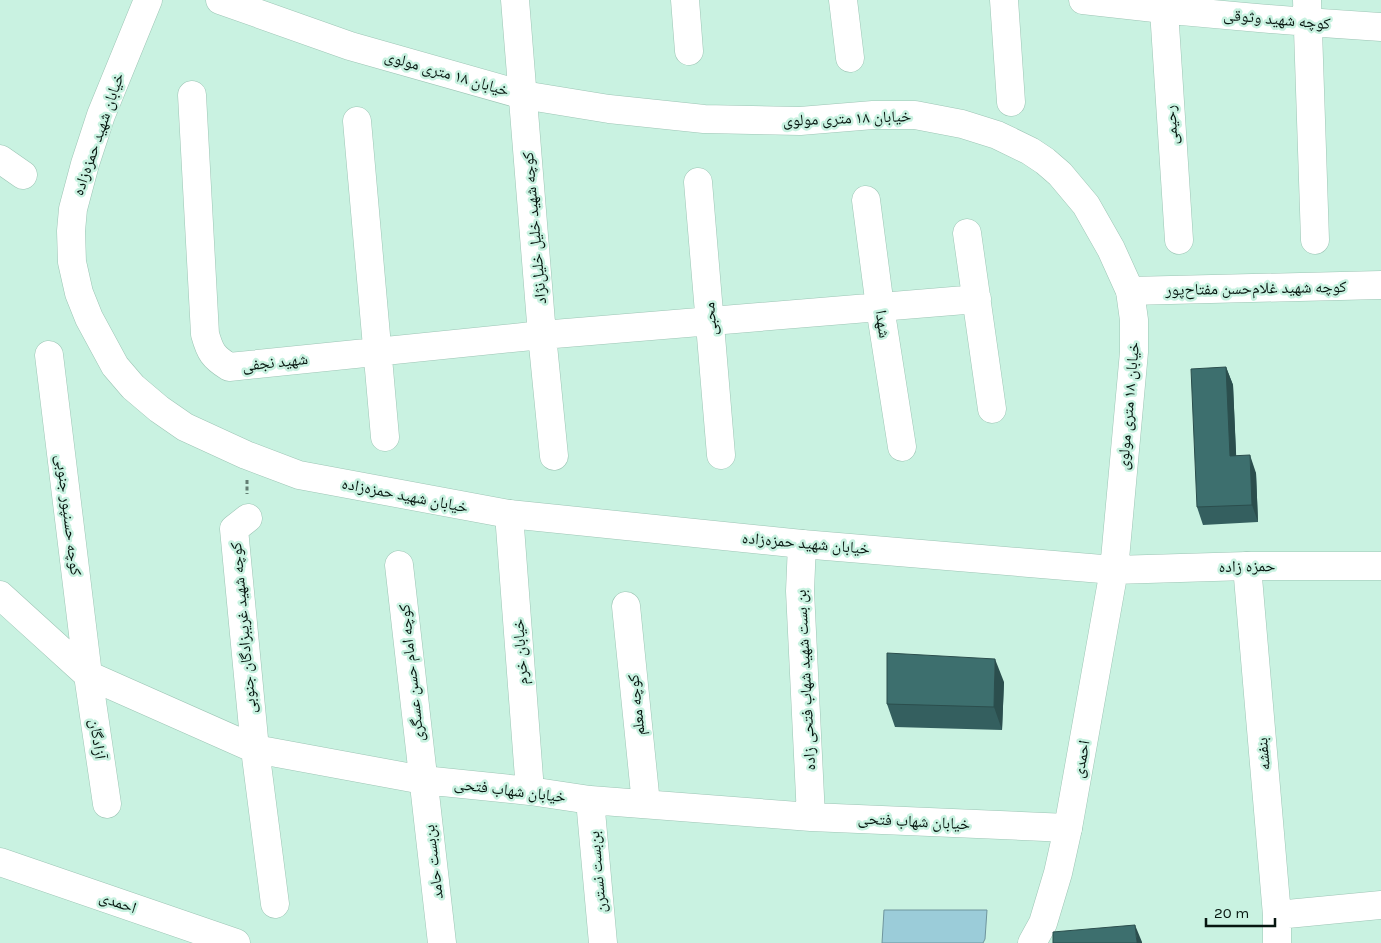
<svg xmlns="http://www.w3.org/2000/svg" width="1381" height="943" viewBox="0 0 1381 943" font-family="Karla,'Noto Naskh Arabic',sans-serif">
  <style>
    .water { fill: #9bccd9; stroke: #6f959d }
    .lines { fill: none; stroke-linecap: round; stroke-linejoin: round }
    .minor-casing { stroke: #9dc5b5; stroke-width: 29 }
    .tertiary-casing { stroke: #9dc5b5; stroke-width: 29 }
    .path { stroke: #637e73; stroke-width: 3; stroke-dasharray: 4 2.5; stroke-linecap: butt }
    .minor { stroke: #fff; stroke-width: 28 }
    .tertiary { stroke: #fff; stroke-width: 28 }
    .wall { fill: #345f5f }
    .shaded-wall { fill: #2b4e4d }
    .building { fill: #3d6f6e; stroke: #2b4e4d }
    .labels { text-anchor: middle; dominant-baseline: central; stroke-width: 5; stroke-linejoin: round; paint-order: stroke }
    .street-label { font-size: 16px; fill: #071610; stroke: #c9f2e1 }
  </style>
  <rect width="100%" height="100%" fill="#c9f2e1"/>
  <path class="water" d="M884,910h103l-2,29 -2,4h-101z"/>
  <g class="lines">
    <g class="minor-casing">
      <path id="minor" d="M515,0l27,335 12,121
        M685,0l4,51
        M843,0l7,58
        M1004,0l7,102
        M1083,0c99,12 198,21 298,27
        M1307,0l8,240
        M1164,10l15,230
        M192,95l13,239c5,18 8,23 24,33l313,-32 435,-36
        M357,121l28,316
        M0,159l23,16
        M698,182l23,273
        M866,200l14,107 22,140
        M967,233l25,176
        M1130,291l251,-6
        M49,355l39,320 19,129
        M509,514l21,277
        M248,518l-14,11 21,220 20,155
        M802,544l-2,47 11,226
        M399,565l43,378
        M1247,566l30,349v28
        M0,595l88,80 167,74 168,31 107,11 60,9 221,17 257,11
        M626,606l20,198
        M590,800l13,143
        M1277,915l104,-10"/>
    </g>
    <g class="tertiary-casing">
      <path id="tertiary" d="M148,0l-47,115 -16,49 -12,45 -2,22 1,31 7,31 10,25 26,48 18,21 26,22 26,18 61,28 53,20 210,39 293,30 312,26 133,-4h134
        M220,0l130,46 173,49 86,14 95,10 96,2 73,-6h42l47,9 35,11 33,16 15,10 15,13 26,31 25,44 19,42 4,29v32l-20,218 -46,258 -10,45 -15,50 -11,20
        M0,862l236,81"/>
    </g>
    <path class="path" d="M247,480v14"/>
    <use href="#minor" class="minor"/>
    <use href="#tertiary" class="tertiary"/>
  </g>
  <path class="wall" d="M1226,367l7,18 3,71 20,17 2,49 -55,3 -6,-18z
    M1004,682l-2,48 -107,-3 -8,-23z"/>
  <path class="shaded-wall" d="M1226,367l7,18 4,89 -7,-18z
    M1250,455l6,18 2,49 -6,-17z
    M995,659l9,23 -2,48 -8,-23z
    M1135,925l7,17v1h-5z"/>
  <path class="building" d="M1226,367l4,89 20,-1 2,50 -55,2 -6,-138z
    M887,653l108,6 -1,48 -107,-3z
    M1135,925l2,18h-84v-11z"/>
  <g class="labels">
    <g class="street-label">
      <text transform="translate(1277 19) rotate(5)">کوچه شهید وثوقی</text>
      <text transform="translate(447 73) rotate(16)">خیابان ۱۸ متری مولوی</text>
      <text transform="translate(847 118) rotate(-2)">خیابان ۱۸ متری مولوی</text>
      <text transform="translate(1171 125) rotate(-94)">رحیمی</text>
      <text transform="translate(98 134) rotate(-71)">خیابان شهید حمزه‌زاده</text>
      <text transform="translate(534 228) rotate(-95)">کوچه شهید خلیل خلیل‌نژاد</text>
      <text transform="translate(1256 288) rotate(-1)">کوچه شهید غلام‌حسن مفتاح‌پور</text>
      <text transform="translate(710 319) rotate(-95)">محبی</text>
      <text transform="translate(883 324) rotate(81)">شهدا</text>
      <text transform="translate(275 362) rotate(-6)">شهید نجفی</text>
      <text transform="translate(1128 406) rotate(-85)">خیابان ۱۸ متری مولوی</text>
      <text transform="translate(405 495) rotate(11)">خیابان شهید حمزه‌زاده</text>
      <text transform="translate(69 515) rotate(83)">کوچه حسنپور جنوبی</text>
      <text transform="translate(806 543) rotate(5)">خیابان شهید حمزه‌زاده</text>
      <text transform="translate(1247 566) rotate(-1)">حمزه زاده</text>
      <text transform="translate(243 628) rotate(-95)">کوچه شهید غریبزادگان جنوبی</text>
      <text transform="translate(520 652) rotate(-94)">خیابان خرم</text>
      <text transform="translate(411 673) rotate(-96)">کوچه امام حسن عسگری</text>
      <text transform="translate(805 680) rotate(-93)">بن بست شهید شهاب فتحی زاده</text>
      <text transform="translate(636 705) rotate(-96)">کوچه معلم</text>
      <text transform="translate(98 739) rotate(82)">آزادگان</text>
      <text transform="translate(1263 754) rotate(-95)">بنفشه</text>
      <text transform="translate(1081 759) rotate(-80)">احمدی</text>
      <text transform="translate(510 790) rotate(7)">خیابان شهاب فتحی</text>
      <text transform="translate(914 821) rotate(3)">خیابان شهاب فتحی</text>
      <text transform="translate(433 862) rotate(-97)">بن‌بست حامد</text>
      <text transform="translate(597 872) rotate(-95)">بن‌بست نسترن</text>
      <text transform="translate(118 902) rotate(19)">احمدی</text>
    </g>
  </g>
  <path d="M1206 918v8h69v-8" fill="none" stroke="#071610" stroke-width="2.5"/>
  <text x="1214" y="918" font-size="15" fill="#071610" stroke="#c9f2e1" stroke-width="4" paint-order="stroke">20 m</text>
</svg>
